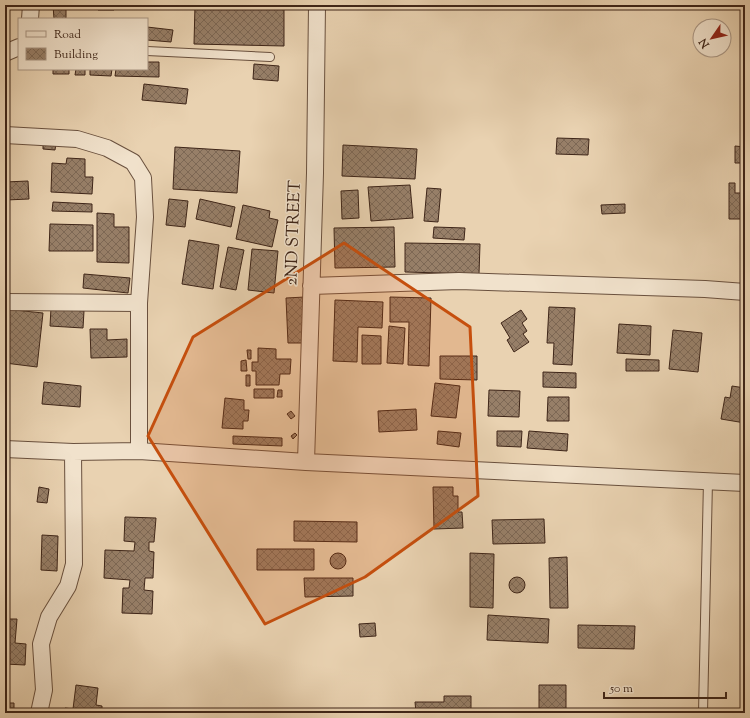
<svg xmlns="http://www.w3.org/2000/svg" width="750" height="718" viewBox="0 0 750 718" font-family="'Sorts Mill Goudy',serif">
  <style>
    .building { fill: url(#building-cross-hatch); stroke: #3e2518 }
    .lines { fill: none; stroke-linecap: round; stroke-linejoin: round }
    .lane-casing { stroke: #69503e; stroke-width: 10 }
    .street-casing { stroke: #69503e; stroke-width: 18 }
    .lane { stroke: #f1e2cc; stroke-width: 8 }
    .street { stroke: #f1e2cc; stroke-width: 16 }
    .marked { fill: #c64f0e; fill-opacity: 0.2; stroke: #c64f0e; stroke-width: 3; stroke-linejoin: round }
    .labels { text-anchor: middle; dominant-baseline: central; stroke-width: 3; stroke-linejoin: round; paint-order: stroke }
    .street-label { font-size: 17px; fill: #3e2518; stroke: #f1e2cc }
  </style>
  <defs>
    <pattern id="building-cross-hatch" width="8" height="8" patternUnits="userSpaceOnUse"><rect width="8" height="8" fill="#977f68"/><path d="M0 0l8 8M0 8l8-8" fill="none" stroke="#7d6855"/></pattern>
  </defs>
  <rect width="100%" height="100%" fill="#e9d2b1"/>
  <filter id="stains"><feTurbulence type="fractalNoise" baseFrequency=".005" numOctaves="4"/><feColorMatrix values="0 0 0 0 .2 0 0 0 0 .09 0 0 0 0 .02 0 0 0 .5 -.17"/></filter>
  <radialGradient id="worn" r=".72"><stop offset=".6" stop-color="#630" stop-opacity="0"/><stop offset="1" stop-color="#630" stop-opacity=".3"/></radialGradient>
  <path class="building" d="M53,5h13v14h-12z
    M98,5h16v5h-16z
    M195,5h89v41l-90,-2z
    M147,27l26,3 -2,12 -24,-2z
    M147,62h12v15l-44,-1 1,-7h31z
    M254,64l25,2 -1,15 -25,-2z
    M53,69h16v5h-16z
    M76,69h9v6h-10z
    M90,69h22l-1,7 -21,-1z
    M144,84l44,5 -2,15 -44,-4z
    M557,138l32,1 -1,16 -32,-1z
    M43,143h13l-1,7 -12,-1z
    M343,145l74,4 -2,30 -73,-3z
    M735,146l10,1v16h-10z
    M175,147l65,4 -3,42 -64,-4z
    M67,158l18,1v18h8l-1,17 -41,-2 1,-29 14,1z
    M28,181l1,18 -23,1 -1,-18z
    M729,183h6v10h6v26h-12z
    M410,185l3,33 -42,3 -3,-34z
    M427,188l14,1 -3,33 -14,-1z
    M358,190l1,28 -17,1 -1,-28z
    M169,199l19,2 -3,26 -19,-2z
    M200,199l35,8 -4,20 -35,-8z
    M53,202l39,2v8l-40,-1z
    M625,204v9l-23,1 -1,-9z
    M243,205l27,6 -1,7 9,2 -6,27 -36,-8z
    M97,213l17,1v13h15v36l-32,-1z
    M50,224l43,1v26h-44z
    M394,227l1,40 -60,1 -1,-40z
    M434,227l31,1 -1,12 -31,-2z
    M189,240l30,5 -6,44 -31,-5z
    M405,243l75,1 -1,30 -74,-2z
    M228,247l16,3 -8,40 -16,-3z
    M252,249l26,2 -4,42 -26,-3z
    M84,274l46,4 -2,15 -45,-5z
    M305,297l2,46h-19l-2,-45z
    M390,297l41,1 -2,68 -21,-1 1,-43h-19z
    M335,300l48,2 -1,26 -24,-1 -1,35 -24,-1z
    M549,307l26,1 -3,57 -19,-1 1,-21h-7z
    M51,308l33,3 -1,17 -33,-2z
    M5,309l38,4 -6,54 -32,-4z
    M521,310l6,9 -5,4 5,8 -4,3 6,8 -15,10 -7,-12 3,-2 -9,-15z
    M619,324l32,2 -1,29 -33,-2z
    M389,326l16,2 -2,36 -16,-1z
    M90,329h17v11l20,-1v18l-36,1z
    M673,330l29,3 -4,39 -29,-3z
    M362,335l19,1v28h-19z
    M258,348l18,1v10h15l-1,15h-10l-1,11h-23v-14h-4v-9h6z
    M247,350h4v9h-3z
    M440,356h37v24l-37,-1z
    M626,359l33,1v11h-33z
    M246,360l1,11h-6v-10z
    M543,372l33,1v15l-33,-1z
    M246,375h4v11h-4z
    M44,382l37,4 -1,21 -38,-3z
    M435,383l25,3 -4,32 -25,-2z
    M732,386l13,2v35l-24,-4 4,-22 5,1z
    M254,389h20v9h-20z
    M278,390h4v7h-5z
    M489,390l31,1 -1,26 -31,-1z
    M548,397h21v24h-22z
    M225,398l19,2v10h5l-1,11h-5v8l-21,-1z
    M416,409l1,21 -38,2 -1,-21z
    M291,411l4,5 -4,3 -4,-5z
    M438,431l23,2 -2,14 -22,-3z
    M497,431h25l-1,16 -24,-1z
    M529,431l39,3 -1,17 -40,-3z
    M295,433l2,2 -4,4 -2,-3z
    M233,436l49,2v8l-49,-2z
    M39,487l10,2 -2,14 -10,-1z
    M433,487h20v9h5v16h4l1,16 -29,1z
    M125,517l31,1 -2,24h-5v9l5,1 -1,26h-8l-1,12 9,1 -1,23 -30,-1 1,-25h6l1,-8 -26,-2 1,-28 29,1 1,-9 -11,-1z
    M544,519l1,24 -52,1 -1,-24z
    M294,521l63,1v20l-63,-1z
    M42,535l16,1 -1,35 -16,-1z
    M257,549h57v21h-57z
    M470,553l24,1 -1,54 -23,-1z
    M330 561a8 8 0 1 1 16 0a8 8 0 1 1-16 0Z
    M567,557l1,51h-18l-1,-50z
    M509 585a8 8 0 1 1 16 0a8 8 0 1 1-16 0Z
    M304,578h49v18l-48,1z
    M488,615l61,4 -1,24 -61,-3z
    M5,619h12l-2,24 11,1 -1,21 -20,-1z
    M375,623l1,13 -16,1 -1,-13z
    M578,625l57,1 -1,23 -56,-1z
    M76,685l22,3 -2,17 6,1v7h-38l1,-5 8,1z
    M539,685h27v28h-27z
    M444,696h27v17h-55l-1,-11h29z
    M5,703h9v10h-9z"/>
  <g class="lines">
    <g class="lane-casing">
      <path id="lane" d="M147,51l123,6
        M703,713l5,-232"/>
    </g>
    <g class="street-casing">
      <path id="street" d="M30,19l1,-14
        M5,53l14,-6
        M5,135l72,4 30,9 26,14 10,16 2,39 -6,86v148
        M311,286l148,-5 246,8 40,3
        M5,302l134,1
        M5,449l68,3 66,-1 167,11 439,21
        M306,462l9,-289 2,-168
        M39,713l5,-23 -3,-46 8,-27 19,-31 6,-22 -1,-112"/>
    </g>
    <use href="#lane" class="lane"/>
    <use href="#street" class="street"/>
  </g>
  <path class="marked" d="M344,243l126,84 8,169 -113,81 -100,47 -117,-188 45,-99z"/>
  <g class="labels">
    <g class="street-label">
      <text transform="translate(294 233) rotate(-88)">2ND STREET</text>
    </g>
  </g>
  <rect width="750" height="718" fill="none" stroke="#e9d2b1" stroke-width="20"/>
  <rect x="6" y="6" width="738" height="706" fill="none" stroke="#3e2518" stroke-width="2"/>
  <rect x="10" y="10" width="730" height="698" fill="none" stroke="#3e2518"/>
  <rect x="18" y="18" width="130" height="52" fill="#f1e2cc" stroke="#a99684"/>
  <rect x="26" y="31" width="20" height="6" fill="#f1e2cc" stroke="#a99684"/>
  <text x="54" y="38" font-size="12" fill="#3e2518">Road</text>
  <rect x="26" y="48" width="20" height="12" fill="url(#building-cross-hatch)" stroke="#a99684"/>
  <text x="54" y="58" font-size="12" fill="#3e2518">Building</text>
  <g transform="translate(712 38) rotate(236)"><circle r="19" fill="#f1e2cc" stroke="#a99684"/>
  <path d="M0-3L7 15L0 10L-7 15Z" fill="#8f2418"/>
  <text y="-6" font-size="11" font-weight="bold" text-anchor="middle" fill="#3e2518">N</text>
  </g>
  <path d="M604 692v6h122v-6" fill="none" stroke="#3e2518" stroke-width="2"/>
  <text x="610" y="692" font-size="12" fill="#3e2518" stroke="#f1e2cc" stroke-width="3" paint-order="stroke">50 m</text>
  <rect width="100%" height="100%" filter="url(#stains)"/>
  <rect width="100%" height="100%" fill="url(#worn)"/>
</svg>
